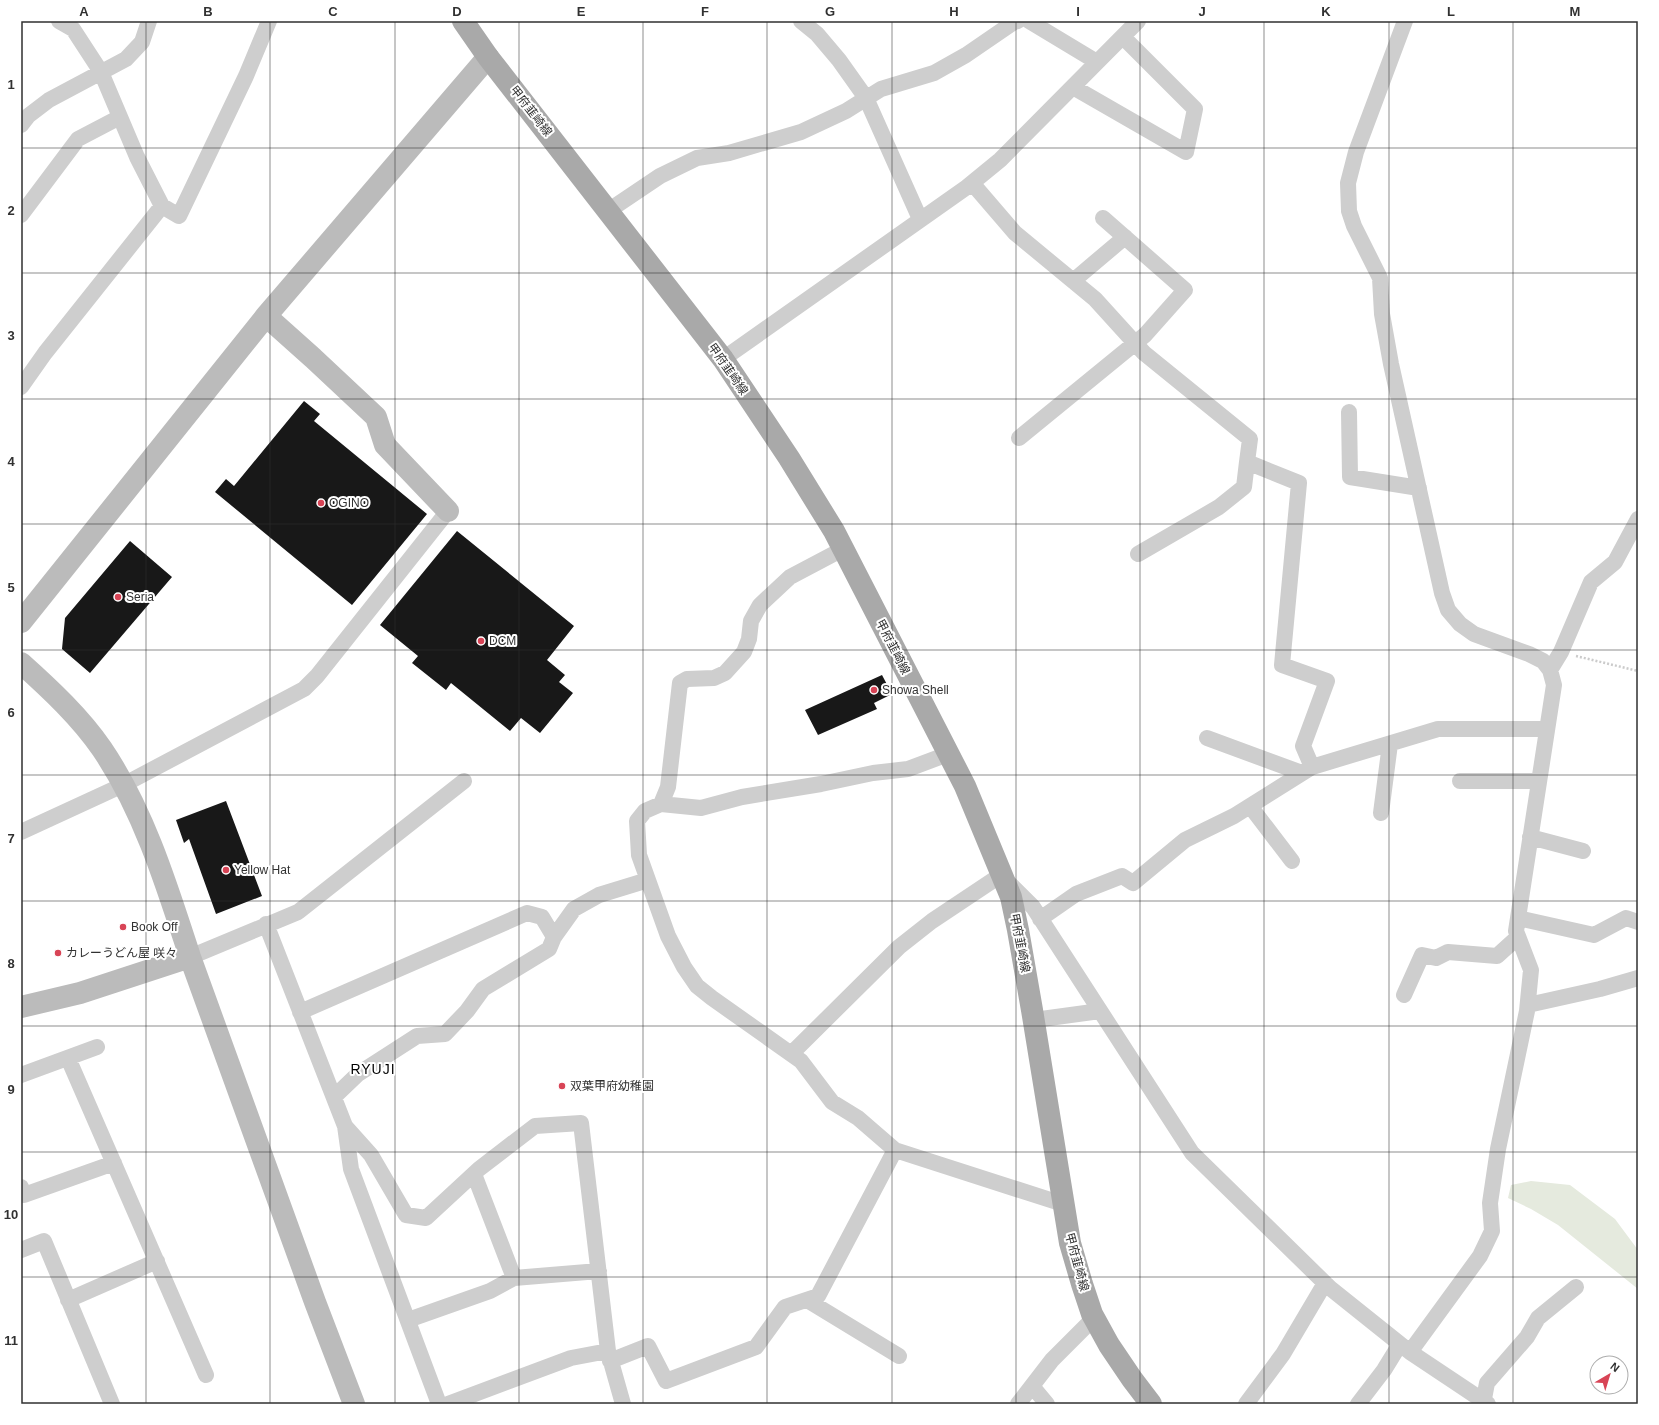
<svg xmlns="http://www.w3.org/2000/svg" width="1659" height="1425" viewBox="0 0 1659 1425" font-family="Helvetica,'Noto Sans JP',sans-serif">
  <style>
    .green { fill: #e5eade }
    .building { fill: #181818 }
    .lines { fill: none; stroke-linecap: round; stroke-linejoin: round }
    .path { stroke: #cbcbcb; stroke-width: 2.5; stroke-dasharray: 2 2; stroke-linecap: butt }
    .street { stroke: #cecece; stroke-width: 16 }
    .secondary { stroke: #bbb; stroke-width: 22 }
    .primary { stroke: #a9a9a9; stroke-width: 22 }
    .grid { fill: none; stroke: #313131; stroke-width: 1; stroke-opacity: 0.55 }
    .poi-dot { fill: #d84456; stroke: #fff; stroke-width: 1.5 }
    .labels { text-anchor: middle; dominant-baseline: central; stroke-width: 4; stroke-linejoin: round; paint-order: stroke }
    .street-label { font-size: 12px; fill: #313131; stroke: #fff }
    .poi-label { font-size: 12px; fill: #313131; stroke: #fff; text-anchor: start }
    .quarter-label { font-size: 14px; letter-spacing: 1px; fill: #000; stroke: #fff }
    .neatline { fill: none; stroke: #313131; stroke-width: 1.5 }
    .grid-label { font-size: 13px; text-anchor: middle; font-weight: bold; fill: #313131 }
  </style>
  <rect width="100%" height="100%" fill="#fff"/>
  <path class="green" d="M1531,1181l39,4 45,34 23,31v39l-80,-64 -27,-16 -23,-11 3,-13z"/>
  <path class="building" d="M304,401l16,13 -6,7 113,93 -75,91 -137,-113 11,-13 8,7z
    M457,531l117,95 -27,34 18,15 -6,7 14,11 -33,40 -19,-15 -11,13 -59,-48 -5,7 -34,-27 6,-7 -38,-31z
    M130,541l42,36 -82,96 -28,-24 3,-31z
    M882,675l10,19 -18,9 3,6 -59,26 -13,-25z
    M226,801l36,95 -46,18 -27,-75 -5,4 -8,-23z"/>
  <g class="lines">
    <path class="path" d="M1576,656l62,15"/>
    <path class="street" d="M801,21l16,13 22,26 27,38 54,121
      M1029,21l68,41
      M1405,21l-49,131 -8,31 1,28 5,15 26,52 2,36 9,50 51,229 6,17 12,14 14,10 55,20 14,7 7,9 4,15 -38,246 15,39 -4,41 -29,138 -8,54 2,28 -12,25 -70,96
      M1073,87l113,65 9,-43 -72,-72
      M21,125l7,-9 21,-16 77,-41 16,-17 7,-21
      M972,183l43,50 80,66 49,54 106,86 -3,23 52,21 -17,182 45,16 -24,65 9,21
      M162,206l17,10 67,-140 23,-55
      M608,211l52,-35 37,-18 32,-5 72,-21 45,-21 35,-22 53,-16 32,-18 48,-33 4,-1
      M21,215l57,-76 42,-22
      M1073,281l52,-44
      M723,359l244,-172 33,-27 138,-139
      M21,387l24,-34 117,-147 -25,-49 -36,-85 -28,-43 -14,-8
      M1349,412l1,65 69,11
      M1019,438l126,-103 40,-45 -82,-72
      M843,549l-53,28 -30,28 -9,16 -2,18 -5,13 -19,21 -11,5 -27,1 -7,4 -12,104 -7,17 -16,7 -8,10 2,34 29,81 16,31 13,19 15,12 89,63 31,41 26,16 37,32 168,54
      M1138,554l81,-47 25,-20 3,-25
      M1550,670l11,-18 30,-70 24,-20 23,-43
      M1207,738l95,35
      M1460,781h79
      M661,804l40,4 41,-11 79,-13 52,-11 35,-4 40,-15
      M1250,806l42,55
      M1381,813l9,-69
      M21,832l102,-47 181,-96 13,-13 131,-165
      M1530,837l53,14
      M1518,918l76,17 32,-17 12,4
      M1040,919l36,-25 46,-18 11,7 52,-43 49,-24 78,-49 126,-38h109
      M266,924l79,202 6,43 88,235
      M554,937l20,-28 25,-14 49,-15
      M190,957l108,-45 166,-131
      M1404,995l18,-40 14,3 12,-6 49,4 21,-19
      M1528,1005l72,-16 38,-11
      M300,1012l227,-99 15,4 12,20 -5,12 -66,40 -16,22 -22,23 -28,2 -59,38 -24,23
      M1034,1020l66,-9
      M791,1054l108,-107 33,-26 69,-46 32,32 159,246 138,135 80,64 78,52
      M68,1058l138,317
      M21,1075l76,-28
      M345,1126l26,29 35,60 20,3 53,-49 56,-43 46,-3 27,228 15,53
      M21,1187l3,8 90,-32
      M21,1250l23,-9 68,163
      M514,1278l85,-7
      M68,1300l89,-39
      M807,1300l92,56
      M408,1320l82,-29 24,-13 -40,-104
      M610,1361l38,-15 18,35 90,-34 29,-40 33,-11 77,-146
      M1032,1386l15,18
      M448,1404l123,-46 37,-7
      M1018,1404l34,-44 42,-42
      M1246,1404l37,-50 42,-71
      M1358,1404l26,-34 16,-26
      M1483,1404l4,-21 40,-46 11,-19 38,-31"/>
    <path class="secondary" d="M266,316l47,42 63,59 9,28 63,66
      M21,622l245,-306 222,-259
      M21,663c29,26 59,54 81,86 42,62 65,137 88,208l125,345 39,102
      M21,1007l59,-14 110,-36"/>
    <path class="primary" d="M463,21l25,36 235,302 66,99 45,73 131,255 46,111 7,33 14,80 38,233 12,41 10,30 17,31 23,34 19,25"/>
  </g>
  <path class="grid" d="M146,21v1383M270,21v1383M395,21v1383M519,21v1383M643,21v1383M767,21v1383M892,21v1383M1016,21v1383M1140,21v1383M1264,21v1383M1389,21v1383M1513,21v1383M21,148h1617M21,273h1617M21,399h1617M21,524h1617M21,650h1617M21,775h1617M21,901h1617M21,1026h1617M21,1152h1617M21,1277h1617"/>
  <g class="poi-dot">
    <circle cx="321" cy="503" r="4"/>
    <circle cx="118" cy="597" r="4"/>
    <circle cx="481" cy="641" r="4"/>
    <circle cx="874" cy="690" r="4"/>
    <circle cx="226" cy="870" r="4"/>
    <circle cx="123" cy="927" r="4"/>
    <circle cx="58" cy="953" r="4"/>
    <circle cx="562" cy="1086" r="4"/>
  </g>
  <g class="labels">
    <g class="street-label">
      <text transform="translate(531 111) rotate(52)">甲府韮崎線</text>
      <text transform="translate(728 369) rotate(55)">甲府韮崎線</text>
      <text transform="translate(893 647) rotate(63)">甲府韮崎線</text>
      <text transform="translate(1020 943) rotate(79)">甲府韮崎線</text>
      <text transform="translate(1077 1262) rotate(75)">甲府韮崎線</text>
    </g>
    <g class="poi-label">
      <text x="329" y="503">OGINO</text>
      <text x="126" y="597">Seria</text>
      <text x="489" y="641">DCM</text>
      <text x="882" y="690">Showa Shell</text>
      <text x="234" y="870">Yellow Hat</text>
      <text x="131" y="927">Book Off</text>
      <text x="66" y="953">カレーうどん屋 咲々</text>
      <text x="570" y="1086">双葉甲府幼稚園</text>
    </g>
    <g class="quarter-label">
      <text x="373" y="1069">RYUJI</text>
    </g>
  </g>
  <rect width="1659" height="1425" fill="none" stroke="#ffffff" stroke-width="44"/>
  <g transform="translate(1609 1375) rotate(38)"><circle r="19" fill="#ffffff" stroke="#adadad"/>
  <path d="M0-3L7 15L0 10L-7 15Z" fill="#d84456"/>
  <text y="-6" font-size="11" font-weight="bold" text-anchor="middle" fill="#313131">N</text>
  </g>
  <rect x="22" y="22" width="1615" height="1381" class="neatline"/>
  <g class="grid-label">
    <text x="84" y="16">A</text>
    <text x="208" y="16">B</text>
    <text x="333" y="16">C</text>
    <text x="457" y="16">D</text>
    <text x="581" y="16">E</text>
    <text x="705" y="16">F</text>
    <text x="830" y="16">G</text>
    <text x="954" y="16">H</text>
    <text x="1078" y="16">I</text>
    <text x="1202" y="16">J</text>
    <text x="1326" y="16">K</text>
    <text x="1451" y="16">L</text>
    <text x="1575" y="16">M</text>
    <text x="11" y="89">1</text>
    <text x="11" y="215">2</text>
    <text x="11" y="340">3</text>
    <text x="11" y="466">4</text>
    <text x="11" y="592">5</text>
    <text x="11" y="717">6</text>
    <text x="11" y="843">7</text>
    <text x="11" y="968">8</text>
    <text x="11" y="1094">9</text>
    <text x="11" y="1219">10</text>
    <text x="11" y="1345">11</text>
  </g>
</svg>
